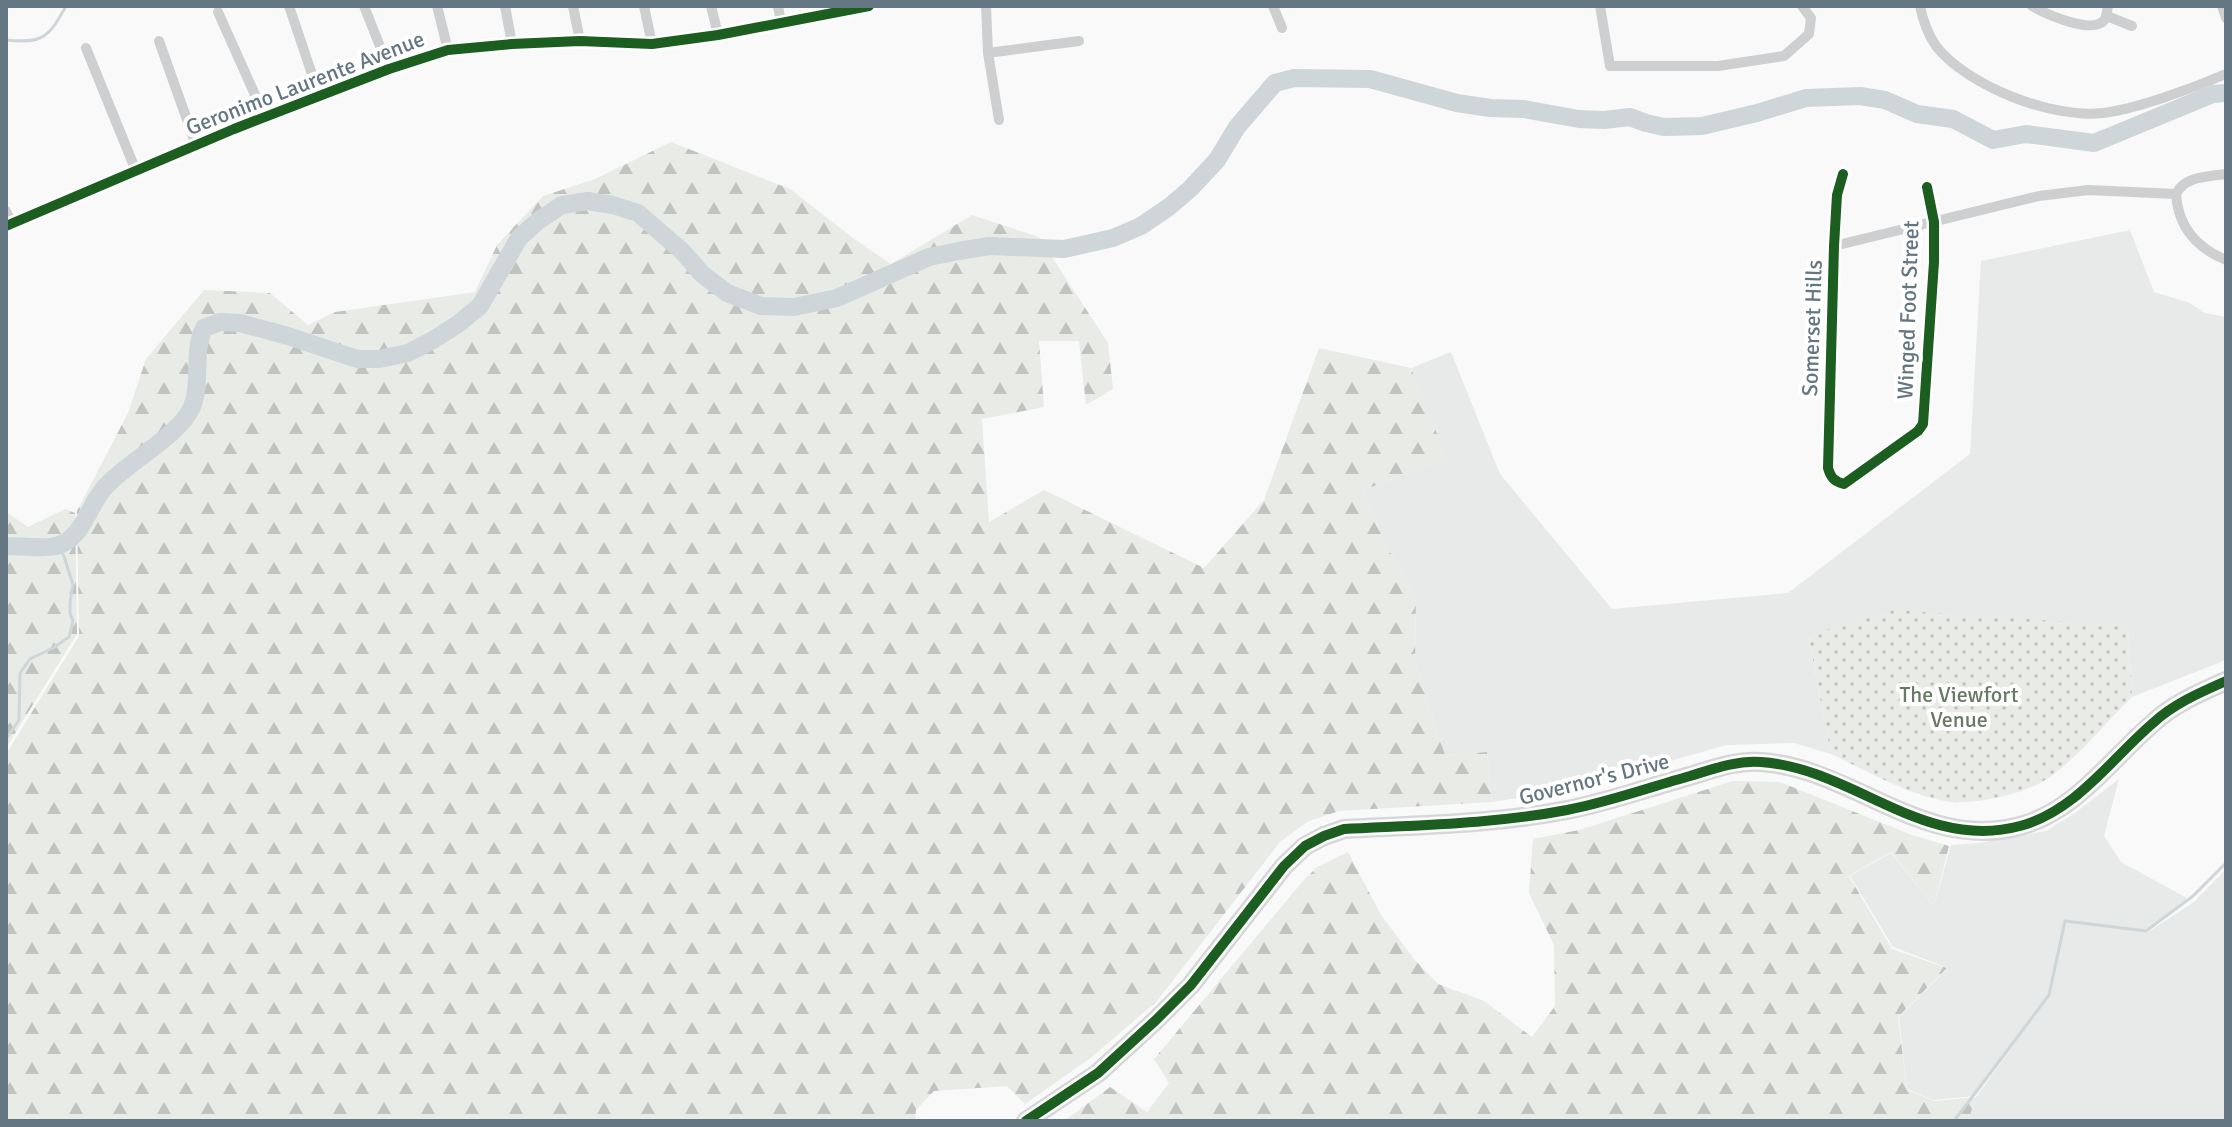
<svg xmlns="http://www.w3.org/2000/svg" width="2232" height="1127" viewBox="0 0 2232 1127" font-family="Signika,sans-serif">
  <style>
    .built { fill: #e8e9e9 }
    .forest { fill: url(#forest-firs) }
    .park { fill: url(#park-dots) }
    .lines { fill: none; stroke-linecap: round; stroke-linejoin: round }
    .stream { stroke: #ced6d9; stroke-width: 3 }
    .river { stroke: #ced6d9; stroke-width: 18 }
    .trunk-casing { stroke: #d5d6d6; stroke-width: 20 }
    .minor { stroke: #cecfd0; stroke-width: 10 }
    .tertiary { stroke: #cecfd0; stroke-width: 12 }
    .trunk { stroke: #e1e2e2; stroke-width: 16 }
    .cycleway-casing { stroke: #fff; stroke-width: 15 }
    .cycleway { stroke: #1b5e20; stroke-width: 10 }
    .labels { text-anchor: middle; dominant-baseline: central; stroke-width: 8; stroke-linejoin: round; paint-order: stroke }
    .street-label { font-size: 22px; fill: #657683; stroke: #fff }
    .park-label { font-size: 22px; fill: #687a64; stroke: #fff }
  </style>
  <defs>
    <pattern id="forest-firs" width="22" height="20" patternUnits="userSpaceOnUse" patternTransform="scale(2)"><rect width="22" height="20" fill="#e8ebe6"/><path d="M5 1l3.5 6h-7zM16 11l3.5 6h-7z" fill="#c0c3c0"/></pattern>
    <pattern id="park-dots" width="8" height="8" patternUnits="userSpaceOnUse" patternTransform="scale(2)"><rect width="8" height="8" fill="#e8ebe6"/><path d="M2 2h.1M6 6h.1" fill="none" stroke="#c0c3c0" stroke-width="1.8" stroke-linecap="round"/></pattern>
  </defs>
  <rect width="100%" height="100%" fill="#f9f9f9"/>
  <path class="built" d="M2130,230l24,62 36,11 15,10 21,4v343l-94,37 -4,-71 -320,10 23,118 -37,-11 -67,2 -164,46 -71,11 -5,-50 -42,3 -30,-93 1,-67 -30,-50 -23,-55 83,-31 -35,-91 40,-16 49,122 112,135 176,-16 182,-139 11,-193z
    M2119,779l-15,57 17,26 66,36 -40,35 48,-32 31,-32v252h-258l8,-24 37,-50 -38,49 -42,4 -26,-11 -8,-72 49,-49 -55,-21 -43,-71 41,-23 43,53 17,-61 28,-2 67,-12 29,-18z"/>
  <path class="forest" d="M671,142l119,47 63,49 38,26 81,-49 67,22 69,106 5,46 -27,16 -7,-64h-40l5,66 -62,12 7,103 55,-32 160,78 60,-68 55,-152 92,20 36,91 -84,31 23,55 30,50 -1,67 30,93 42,-3 5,50 -153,9 -32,11 -27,20 -123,159 -65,56 -67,47 -18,-18 -73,5 -18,19 -1,11h-909v-367l73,-118 -2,-125 51,-98 18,-54 58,-69 66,3 38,32 27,-13 140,-20 22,-47 46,-49 52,-17z
    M65,509l10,4 2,121 -71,114v-236l22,15z
    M1733,781l47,1 132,53 37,11 -15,60 -43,-54 -42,24 43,73 55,19 -49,49 9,73 27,11 42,-4 -8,24h-904l46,-34 37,25 22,-29 -15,-24 149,-178 14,-14 31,-15 33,63 33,44 24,25 46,17 48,36 23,-31 -1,-61 -25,-52 4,-54 46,-9z"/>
  <path class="park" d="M1894,610l234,16 4,71c-29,28 -56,64 -90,85 -21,12 -66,22 -90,20 -40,-5 -85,-31 -121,-48l-23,-119z"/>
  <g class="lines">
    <path class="stream" d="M6,40c37,4 43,-3 60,-34
      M6,739l13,-19 1,-47 10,-14 23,-11 16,-11 4,-16 -3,-8v-11l3,-17 -9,-29 -7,-10
      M1954,1121l95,-126 16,-74 81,10 47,-35 33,-33"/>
    <path class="river" d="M6,546c14,0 37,3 50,0 28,-7 32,-42 50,-60 24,-26 72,-49 86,-79 10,-25 0,-54 12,-79l16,-6 20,1 48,13 69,23h22l29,-6 25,-13 25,-16 22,-18 39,-68 19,-17 24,-16 26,-4 25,4 25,8 44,38 20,23 25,19 34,13 33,1 43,-9 92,-41 30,-6 30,-5 75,3 49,-11 28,-12 28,-19 21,-18 27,-29 20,-33 38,-44 19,-5 76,1 87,24 33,5 34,1 55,10 25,1 26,-3 16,6 18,4 38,-1 55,-13 49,-15 54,-2 25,4 32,14 36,5 40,21 33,-6 68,9 119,-49 13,-1"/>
    <g class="trunk-casing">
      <path id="trunk" d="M1026,1121l72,-48 58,-53 35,-35 93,-119 21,-20 19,-10 20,-7c75,-4 150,-5 223,-19 42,-8 83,-23 123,-34 23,-7 47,-16 71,-14 92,6 162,90 259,64 56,-15 91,-67 133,-103 20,-19 48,-31 73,-42"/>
    </g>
    <path class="minor" d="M289,6l30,89
      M364,6l25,63
      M437,6l11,44
      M505,6l7,38
      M573,6l7,35
      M644,6l8,38
      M711,6l7,29
      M778,6l3,16
      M986,6l2,47 11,67
      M1273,6l9,22
      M1600,6l10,60h108l66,-10 25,-22 2,-16 -9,-12
      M1920,6c3,15 7,27 16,40 31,40 116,73 167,67 34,-4 90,-25 123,-39
      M2032,6c14,8 62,30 73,13 2,-4 2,-9 3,-13
      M2222,6l4,12
      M218,12l47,105
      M2107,16l25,10
      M159,41l37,104
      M86,48l50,123
      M988,53l91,-12
      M1843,174l-6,21 -3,51 -6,222c3,10 6,13 16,16l74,-53 5,-7 11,-162v-40l-7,-35
      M2176,194c2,33 21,54 50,66
      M2176,194c9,-18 31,-17 50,-20
      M6,211l6,13
      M1834,246l205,-50 49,-6 88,4"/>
    <path class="tertiary" d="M6,226l228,-97 155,-60 59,-19 64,-6 68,-3 72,3 66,-9 151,-29"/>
    <use href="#trunk" class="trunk"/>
    <g class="cycleway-casing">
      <path id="cycleway" d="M1843,174l-6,21 -3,51 -6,222c3,10 6,13 16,16l74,-53 5,-7 11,-162v-40l-7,-35
        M6,226l228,-97 155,-60 59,-19 64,-6 68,-3 72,3 66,-9 151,-29
        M1026,1121l72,-48 58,-53 35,-35 93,-119 21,-20 19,-10 20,-7c75,-4 150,-5 223,-19 42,-8 83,-23 123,-34 23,-7 47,-16 71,-14 92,6 162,90 259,64 56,-15 91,-67 133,-103 20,-19 48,-31 73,-42"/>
    </g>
    <use href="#cycleway" class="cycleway"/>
  </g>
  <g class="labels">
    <g class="street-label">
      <text transform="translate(305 83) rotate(-21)">Geronimo Laurente Avenue</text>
      <text transform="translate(1908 310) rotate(-88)">Winged Foot Street</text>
      <text transform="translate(1812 328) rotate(-88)">Somerset Hills</text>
      <text transform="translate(1594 779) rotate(-14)">Governor's Drive</text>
    </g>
    <g class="park-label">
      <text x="1959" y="694">The Viewfort<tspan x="1959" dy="25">Venue</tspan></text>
    </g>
  </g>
  <rect width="2232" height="1127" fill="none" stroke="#657683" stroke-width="16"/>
</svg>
